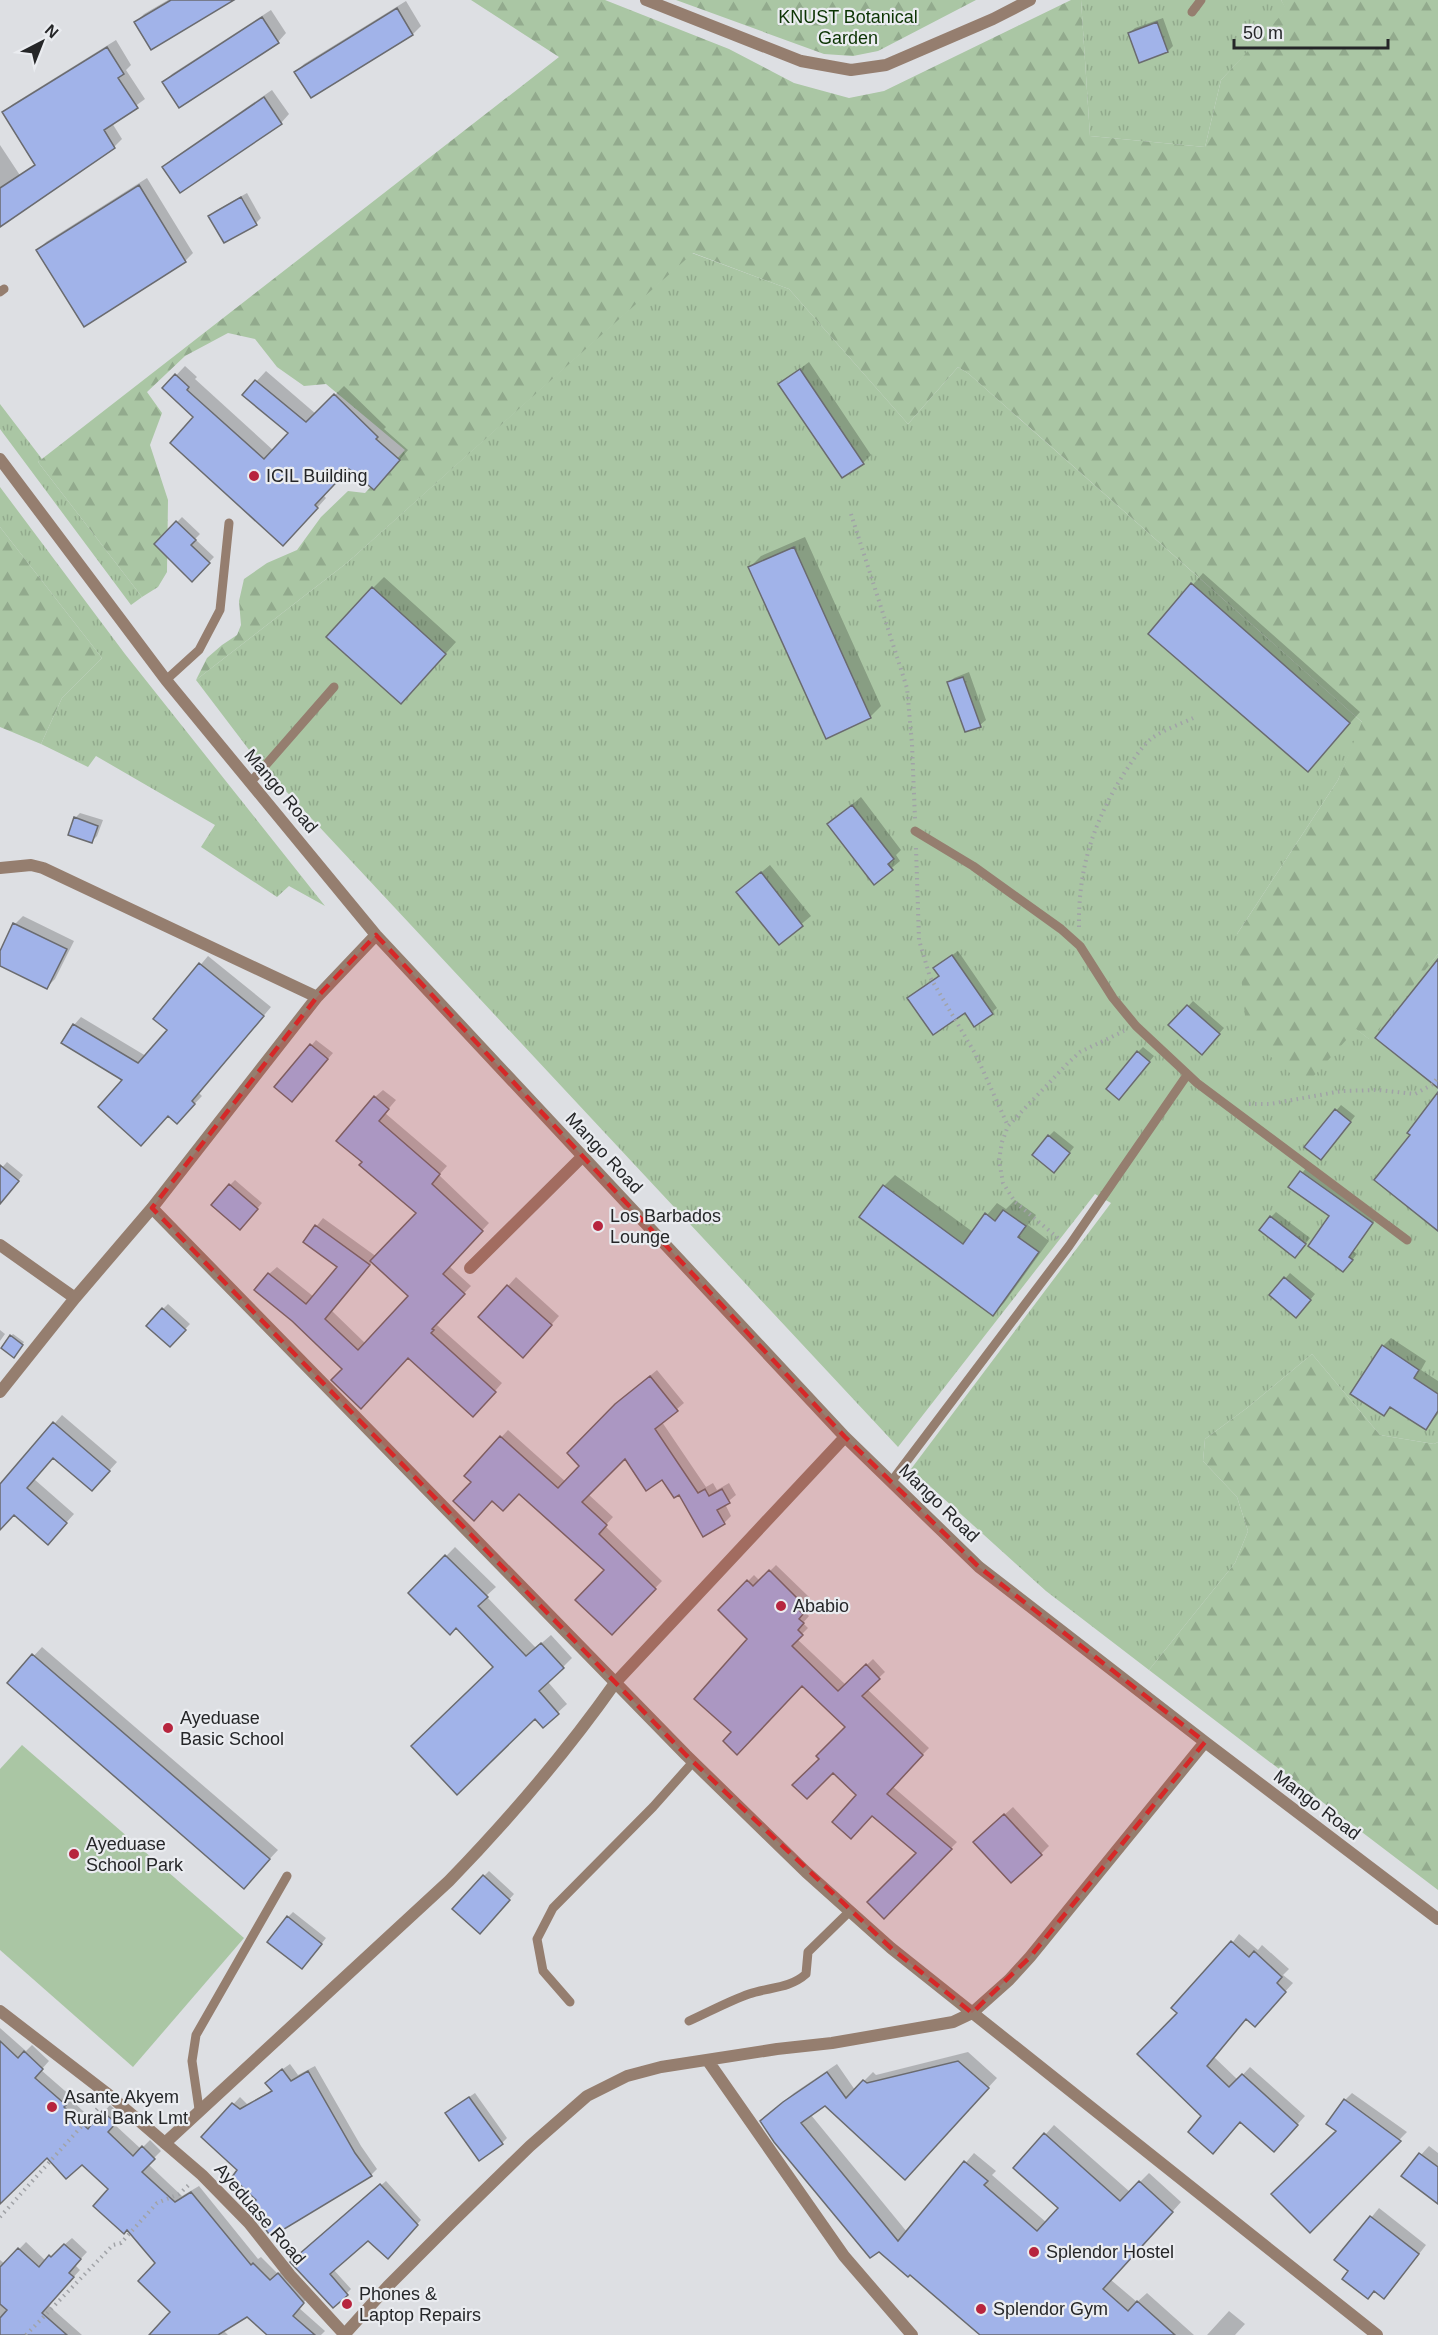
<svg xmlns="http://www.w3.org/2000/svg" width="1438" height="2335" viewBox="0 0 1438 2335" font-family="Arial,sans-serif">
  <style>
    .grass { fill: url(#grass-tufts) }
    .forest { fill: url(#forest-firs) }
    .garden { fill: #aac6a4 }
    .shadow { fill: #0003; fill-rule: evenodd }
    .building { fill: #a1b3e9; stroke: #6a6b6f; stroke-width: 1.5 }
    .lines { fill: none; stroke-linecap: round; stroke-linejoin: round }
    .path { stroke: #a1a3a7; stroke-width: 4; stroke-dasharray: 1.5 4.5; stroke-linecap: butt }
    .service { stroke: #957e6f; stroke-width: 9 }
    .minor { stroke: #957e6f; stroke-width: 12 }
    .tertiary { stroke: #957e6f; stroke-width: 12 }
    .marked { fill: #d62828; fill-opacity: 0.2; stroke: #d62828; stroke-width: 4.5; stroke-dasharray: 12 8; stroke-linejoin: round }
    .poi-dot { fill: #b7253e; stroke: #eaecf0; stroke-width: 2 }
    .labels { text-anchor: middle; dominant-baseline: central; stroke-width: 4.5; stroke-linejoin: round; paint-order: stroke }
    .park-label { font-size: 18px; fill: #0c3403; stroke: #eaecf0 }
    .poi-label { font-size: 18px; fill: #252628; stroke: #eaecf0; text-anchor: start }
    .street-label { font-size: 18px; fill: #252628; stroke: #eaecf0 }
  </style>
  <defs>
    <pattern id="grass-tufts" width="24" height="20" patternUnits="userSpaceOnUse" patternTransform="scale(1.5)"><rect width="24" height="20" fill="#aac6a4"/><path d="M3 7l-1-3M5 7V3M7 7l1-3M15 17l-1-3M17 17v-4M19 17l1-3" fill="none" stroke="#92aa8d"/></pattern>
    <pattern id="forest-firs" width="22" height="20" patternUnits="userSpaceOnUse" patternTransform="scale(1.5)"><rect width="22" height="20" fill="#aac6a4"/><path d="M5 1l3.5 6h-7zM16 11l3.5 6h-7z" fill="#92aa8d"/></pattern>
  </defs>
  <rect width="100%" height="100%" fill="#dddfe3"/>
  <path class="grass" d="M1081,0h200l6,10 -66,70 -16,67 -115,-11z
    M692,253l97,36 119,135 50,-57 11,7 394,349 -25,57 -101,154 132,105 69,-85v488l-4,2 -54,-9 -68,-81 -65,54 -42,31 -2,22 34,36 11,34 -13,32 -86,107 -103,-79 -135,-122 200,-266 -16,-9 -197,253 -642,-688 -60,-79 152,-118z
    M0,404l42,55 -4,3 104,135 -11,8 -131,-176z
    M0,487l125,167 200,252 -36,-20 -12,11 -76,-50 14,-22 -119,-69 -8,11 -47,-23 21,-46 40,-40 -102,-131z"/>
  <path class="forest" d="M471,0h134l124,49 65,34 55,15 35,-7 187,-91h10l9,136 115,11 16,-67 65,-70 -5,-10h157v954l-68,86 -14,-11 -51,57 -43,-37 -17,-33 -8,-82 101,-154 24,-58 -393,-348 -11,-7 -50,57 -119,-135 -96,-36 -345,309 -152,118 11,-22 15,-13 15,-10 4,-10 -2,-24 5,-22 23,-16 30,-13 24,-33 27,-26 17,2 40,-43 -79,-66 -22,2 -27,-19 -22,-28 -27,-6 -43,23 -38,36 15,21 -12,32 18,55 -1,72 -9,15 -16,10 -104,-135 521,-405z
    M676,0h300l-98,51 -25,5 -29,-2z
    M0,527l102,131 -40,40 -21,46 -41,-17z
    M1312,1354l68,81 54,9 4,-2v448l-289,-220 86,-107 13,-32 -11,-34 -34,-36 2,-22 42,-31z"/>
  <path class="garden" d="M22,1745l222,193 -111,129 -133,-117v-181z"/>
  <path class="shadow" d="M168,0h64l-97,23 9,-9z
    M406,1l15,25 -8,8 -101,62 -16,-24 8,-8z
    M271,10l15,23 -8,9 -114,41 8,-9z
    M1163,18l10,28 -5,5 -39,-18 6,-5z
    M116,40l15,25 -5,5 19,29 -33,24 10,16 -8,8 -110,-35 9,-8z
    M272,90l17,24 -8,9 -117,44 8,-8z
    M0,145l35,53 -35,27z
    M147,178l46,75 -8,8 -147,-11 8,-8z
    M247,193l14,25 -5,5 -46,-7 5,-5z
    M809,362l62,93 -8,8 -83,-79z
    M185,366l12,11 -2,2 79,72 16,-18 -46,-38 22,-24 50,43 28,-28 42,41 -2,2 24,21 -25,29 -34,-12 -26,28 3,3 -33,37 -98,-118 -31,-29z
    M182,517l18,17 -5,5 19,18 -22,23 -36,-36z
    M805,537l76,169 -11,11 -120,-150 11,-11z
    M1203,573l157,139 -52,58 -158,-136z
    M384,577l72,65 -44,49 -39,-103z
    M969,672l17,48 -6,5 -14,5 -17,-47 5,-5z
    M861,797l40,53 -5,5 4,6 -26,22 -45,-59z
    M80,813l23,7 -6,16 -5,5 -17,-23z
    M770,865l41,51 -32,27 -41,-51z
    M23,916l51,25 -19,38 -8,8 -47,-23v-10l15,-30z
    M958,951l39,57 -22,17 -10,-14 -56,-13 31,-23 1,-12z
    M208,956l63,51 -72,86 3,3 -18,19 -59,-35 -51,-55 7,-8 65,39 23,-26 -14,-11z
    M1193,1001l31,27 -22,25 -31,-28z
    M316,1040l17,13 -36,42 -21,-8z
    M1143,1047l11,9 -30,36 14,-40z
    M383,1090l13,10 -11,13 62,53 -8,9 50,48 -40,43 22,20 -32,34 1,2 -3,3 65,58 -21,24 -73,-51 -64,13 -75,-95 8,-7 37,30 25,-31 -34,-25 18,-23 54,39 41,-44 -57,-48 14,-68zM373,1261l37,35 -44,48 -34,-33z
    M1341,1105l14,11 -29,37 -20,-6z
    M1054,1131l20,16 -15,19 -10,-30z
    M7,1162l16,13 -23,28v-33z
    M1307,1167l70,50 -24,34 4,3 -9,11 -17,-49 -40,-29z
    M895,1175l78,57 24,-29 9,6 9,-9 21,15 -8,10 21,16 -45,62 -11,11 -109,-128z
    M235,1180l27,23 -17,20 -15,-38z
    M1276,1212l34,26 -10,13 -29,-34z
    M1290,1273l25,21 -14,17 -30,-16z
    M516,1277l43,39 -28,32 -51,-31z
    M168,1304l22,20 -15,16 -12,-31z
    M0,1330l5,4 -5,7z
    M13,1334l11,8 -8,12 -5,-18z
    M1391,1338l35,23 -5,9 17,11v33l-13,15 -33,-23 -8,8 -1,-68z
    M657,1370l27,33 -22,19 44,65 7,-4 4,7 12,-7 7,12 -11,9 6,12 -7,7 -45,-30 -16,-15 -38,-21 -37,37 25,23 -8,9 57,55 -50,52 -6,-63 -86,-78 -46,-10 -8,-6 42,-46 58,52 15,-16 43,-69z
    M62,1415l55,47 -17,19 -46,-24 -20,22 40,35 -18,20 -42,-21 -14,16v-43z
    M455,1547l41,40 -10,9 50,52 15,-13 21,23 -24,24 19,22 -24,22 -48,-59 -39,-41 -46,-33z
    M776,1565l33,32 -5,5 5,5 -5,4 5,5 -6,7 5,5 -11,11 49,46 27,-26 12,13 -18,17 62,59 -37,38 65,56 -73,75 34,-64 -97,-94 26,-32 -45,-43 -69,48 16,-93 -29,-29 34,-35 6,6z
    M42,1647l236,203 -26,28 -243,-195z
    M1013,1807l36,39 -8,8 -58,-20z
    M489,1871l25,23 -29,33 -1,-51z
    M293,1912l33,26 -19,24 -19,-45z
    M1239,1934l19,16 4,-5 27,24 -6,6 10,8 -31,34 -15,1 -33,39 24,23 12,-13 55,49 -24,27 -41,-23 -37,-4 -24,-103z
    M0,2028l26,23 6,-6 17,16 -8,9 31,27 -2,2 25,23 15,-17 11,10 -7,9 27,25 9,-9 11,11 -13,13 34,32 17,-10 59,73 3,-2 17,17 8,-7 24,28 -11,13 26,23 -4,4h-52l-22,-20 -24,15 5,5h-77l21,-23 -15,-49 -47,-74 -28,-26 -35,-7 -47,47z
    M968,2052l29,26 -83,90 -88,-63 -15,10 96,117 67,-79 22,18 -4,4 55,48 13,-15 -45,-40 39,-43 76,67 19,-19 32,29 -70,78 26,22 10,-9 47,42h-212l-211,-223 23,-19 43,-29 18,26 18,-18 3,3z
    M290,2064l8,11 17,-9 46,80 16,23 -6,6 -121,30 7,-7 -18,-28 -36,-33 37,-40 7,7 26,-14v-14z
    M475,2093l32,45 -5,5 -49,-35z
    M1352,2093l55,39 -97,98 35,-130z
    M1429,2146l9,7v49l-35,-27z
    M386,2181l35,39 -33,37 -20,-18 -35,30 18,20 -5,5 -49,-36z
    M1379,2208l47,37 -34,44 -42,-18 -13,-11z
    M72,2238l15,14 -12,13 5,5 -32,35 34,30h-82v-75l5,4 21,-22 20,19z
    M1229,2311l16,13 -10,11h-28z"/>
  <path class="building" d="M171,0h63l-83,50 -17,-28z
    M397,8l16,27 -102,63 -17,-26z
    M262,17l17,26 -100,65 -17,-26z
    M1157,22l11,30 -29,11 -11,-30z
    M107,47l17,27 -6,4 20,30 -34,22 11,18 -115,79v-39l35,-23 -33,-53z
    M264,97l18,27 -102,69 -18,-26z
    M139,185l47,77 -102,65 -48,-77z
    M241,197l16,28 -33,18 -16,-27z
    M800,369l64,95 -22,14 -64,-94z
    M175,374l14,13 -2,3 77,69 24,-26 -46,-38 13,-15 51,42 28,-28 44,43 -2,2 24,21 -26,30 -25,-21 -34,36 3,3 -35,38 -113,-103 23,-26 -31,-29z
    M176,521l20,19 -5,5 19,18 -18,19 -38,-38z
    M794,547l77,171 -45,21 -78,-172z
    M1191,583l159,140 -42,49 -160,-138z
    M372,587l74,67 -45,50 -75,-67z
    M963,677l18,50 -16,5 -18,-50z
    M852,805l42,54 -6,5 5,6 -19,15 -47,-61z
    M74,817l24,9 -6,17 -24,-8z
    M761,872l42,54 -24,19 -43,-53z
    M13,923l54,26 -20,40 -47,-23v-15z
    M952,955l41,59 -19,13 -9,-14 -32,22 -26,-37 32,-22 -6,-8z
    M1438,959v129l-63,-50z
    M199,963l65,53 -72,85 3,3 -18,20 -9,-8 -27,30 -43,-39 24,-27 -61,-37 12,-19 65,39 29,-33 -14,-11z
    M1187,1005l33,29 -18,21 -34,-30z
    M310,1044l18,15 -36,43 -18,-15z
    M1137,1051l13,11 -31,38 -13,-11z
    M1438,1092v139l-64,-51 36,-45 -3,-2z
    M374,1096l15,13 -10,12 61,53 -8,10 51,47 -40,43 22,20 -33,35 2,1 -3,3 65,59 -23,25 -65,-59 -47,51 -30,-29 11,-11 -50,-48 -38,-31 14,-17 38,31 31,-37 -34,-25 12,-17 55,40 -45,54 33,31 50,-54 -38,-35 46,-48 -57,-48 3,-3 -26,-21z
    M1335,1109l16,13 -30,38 -17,-13z
    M1048,1135l22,18 -16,20 -22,-18z
    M0,1165l19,16 -19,23z
    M1300,1171l73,52 -24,34 4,3 -10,12 -35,-26 21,-30 -41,-29z
    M229,1184l29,25 -18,21 -29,-25z
    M883,1185l80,59 22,-31 10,8 8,-11 23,16 -8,11 21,15 -46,64 -134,-99z
    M1270,1216l36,28 -11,14 -36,-28z
    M1284,1277l27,23 -15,18 -27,-23z
    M507,1285l45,40 -29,33 -45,-41z
    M162,1308l24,22 -16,17 -24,-21z
    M10,1335l13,10 -9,13 -13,-10z
    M1382,1345l37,25 -5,8 24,16v17l-12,19 -36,-23 -6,9 -34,-22z
    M650,1376l28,35 -23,18 43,64 7,-4 4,7 13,-7 8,14 -13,7 8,14 -22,13 -24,-42 -5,3 -12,-18 -16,11 -21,-32 -43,43 25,23 -8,9 57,55 -44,46 -37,-35 29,-30 -85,-76 -16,17 -11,-10 -18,20 -21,-20 18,-19 -7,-6 36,-40 58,52 21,-22 -12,-13 48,-49z
    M53,1422l57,49 -18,20 -39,-33 -26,30 40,35 -19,22 -34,-30 -14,15v-46z
    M445,1555l43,42 -10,9 48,50 15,-13 23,25 -25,23 20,23 -16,14 -8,-9 -78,76 -46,-49 82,-79 -37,-39 -6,7 -42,-42z
    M769,1570l35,35 -5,5 4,4 -4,5 5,4 -6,7 5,5 -11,11 46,45 28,-27 14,15 -18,17 61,59 -36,39 65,55 -68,70 -17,-17 49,-49 -44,-37 -21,23 -19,-17 24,-27 -23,-22 -26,26 -15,-14 27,-26 -3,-3 29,-29 -43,-41 -65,69 -14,-14 8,-9 -37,-33 53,-60 -29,-29 29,-30 6,6z
    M32,1654l238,205 -26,30 -237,-206z
    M1004,1814l38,41 -31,28 -38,-41z
    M483,1875l27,25 -30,34 -28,-25z
    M287,1916l35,28 -20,25 -35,-27z
    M1231,1941l18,16 5,-6 28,26 -5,6 9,9 -31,35 -9,-8 -39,47 22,21 13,-13 56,51 -24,27 -34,-30 -27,32 -25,-22 13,-16 -64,-62 40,-41 -6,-5z
    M0,2041l18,17 6,-7 19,18 -8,9 31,27 -2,2 24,22 14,-18 14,12 -8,9 25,24 9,-10 13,13 -13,13 33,30 16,-10 60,73 2,-2 17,17 8,-7 26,30 -11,13 22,19h-48l-20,-18 -29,18h-69l21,-23 -32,-31 17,-18 -28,-33 -3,4 -31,-28 15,-17 -26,-24 -16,14 -19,-21 -47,46z
    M958,2061l31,27 -84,92 -80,-74 -24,17 97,118 66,-80 24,20 -4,4 53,46 21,-23 -45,-40 31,-35 76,68 19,-20 34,31 -70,77 25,22 9,-10 38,34h-195l-70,-60 -2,2 -29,-25 -9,6 -96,-116 -14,-21 23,-19 44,-30 19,26 17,-18 4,3z
    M282,2069l9,12 17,-10 47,82 17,23 -101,61 -23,-33 8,-4 -24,-23 5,-7 -36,-33 31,-34 8,6 32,-18 -7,-8z
    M469,2097l34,47 -24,17 -34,-48z
    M1344,2099l57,42 -91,92 -39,-39 65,-63 -10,-7z
    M1419,2153l19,14v37l-37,-28z
    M380,2184l38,41 -30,34 -20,-18 -38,33 18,21 -15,13 -43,-46z
    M1370,2216l49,38 -35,45 -10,-8 -6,8 -26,-20 6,-8 -14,-11z
    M64,2244l17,15 -12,14 5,4 -32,36 25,22h-67v-17l7,-8 -7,-6v-37l18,-19 21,19 10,-12 2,2z"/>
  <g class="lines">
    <path class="path" d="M851,514l56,174 5,56 3,75
      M916,848l3,92 11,37 46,78 32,71
      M1079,927c-1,-57 14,-104 44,-152 8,-12 18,-28 29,-37 11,-8 29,-14 41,-20
      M1249,1104h21l72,-13 36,-1 37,4 18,-10 5,-7
      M1058,1238l-43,-36 -12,-19 -4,-23 3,-18 6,-16 60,-63 12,-11 44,-21
      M0,2217l99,-110
      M26,2335l87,-90 8,-2 36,-40 22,-9 12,-11"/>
    <path class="service" d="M1192,12l9,-12
      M0,292l4,-3
      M166,680l33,-30 21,-40 9,-87
      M250,783l84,-96
      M915,831l58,35 88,63 19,17 33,52 23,28 61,57 210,157
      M891,1482l178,-236 118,-171
      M570,2002l-27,-31 -6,-32 16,-31 100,-101 40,-45
      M689,2021c20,-9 40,-20 60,-27 20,-7 40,-5 57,-20l2,-22 42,-41
      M199,2109l-7,-48 4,-26 91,-159"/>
    <path class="minor" d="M646,0l155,61 50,9 35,-5 107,-46 37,-19
      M0,459l166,221 210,255 469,502 134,130 226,175 233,177
      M0,868l31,-3 12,3 274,129
      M152,1208l534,547 120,117 85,76 486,387
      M0,1245l75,53
      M470,1268l113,-112
      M0,1392l75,-94 77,-90 165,-211 59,-62
      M708,2061l136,195 68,79
      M165,2143l284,-262c60,-62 116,-127 166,-198l230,-246
      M344,2335l44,-49 64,-64 78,-76 57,-50 40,-20 34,-9 116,-18 55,-6 121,-21 19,-9 37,-33 21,-23 175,-215"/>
    <path class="tertiary" d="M0,2011l109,84 93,80 47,48 41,52 55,60"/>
  </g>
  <path class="marked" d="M376,935l469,502 134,130 226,175 -175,215 -58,56 -81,-65 -205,-193 -534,-547 165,-211z"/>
  <g class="poi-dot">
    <circle cx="254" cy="476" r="6"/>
    <circle cx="598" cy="1226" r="6"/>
    <circle cx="781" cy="1606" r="6"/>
    <circle cx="168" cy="1728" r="6"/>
    <circle cx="74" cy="1854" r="6"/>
    <circle cx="52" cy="2107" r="6"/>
    <circle cx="1034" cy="2252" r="6"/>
    <circle cx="347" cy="2304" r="6"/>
    <circle cx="981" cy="2309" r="6"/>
  </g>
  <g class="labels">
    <g class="park-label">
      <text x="848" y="17">KNUST Botanical<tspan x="848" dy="21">Garden</tspan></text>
    </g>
    <g class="poi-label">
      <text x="266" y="476">ICIL Building</text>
      <text x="610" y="1216">Los Barbados<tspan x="610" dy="21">Lounge</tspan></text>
      <text x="793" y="1606">Ababio</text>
      <text x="180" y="1718">Ayeduase<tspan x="180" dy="21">Basic School</tspan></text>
      <text x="86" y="1844">Ayeduase<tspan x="86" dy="21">School Park</tspan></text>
      <text x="64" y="2097">Asante Akyem<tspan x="64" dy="21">Rural Bank Lmt</tspan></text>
      <text x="1046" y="2252">Splendor Hostel</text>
      <text x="359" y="2294">Phones &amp;<tspan x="359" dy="21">Laptop Repairs</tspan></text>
      <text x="993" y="2309">Splendor Gym</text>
    </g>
    <g class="street-label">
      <text transform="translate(281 791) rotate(50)">Mango Road</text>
      <text transform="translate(604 1153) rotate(47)">Mango Road</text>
      <text transform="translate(939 1503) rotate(44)">Mango Road</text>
      <text transform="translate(1317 1805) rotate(37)">Mango Road</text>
      <text transform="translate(260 2214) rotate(49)">Ayeduase Road</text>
    </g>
  </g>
  <g transform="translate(42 42) rotate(42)" stroke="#eaecf0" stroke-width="4.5" paint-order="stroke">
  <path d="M0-4.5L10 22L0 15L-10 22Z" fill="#252628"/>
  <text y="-9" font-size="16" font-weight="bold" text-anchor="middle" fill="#252628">N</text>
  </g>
  <path d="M1234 39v9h154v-9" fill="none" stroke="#252628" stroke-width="3"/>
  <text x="1243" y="39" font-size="18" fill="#252628" stroke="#eaecf0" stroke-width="4.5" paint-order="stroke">50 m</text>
</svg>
